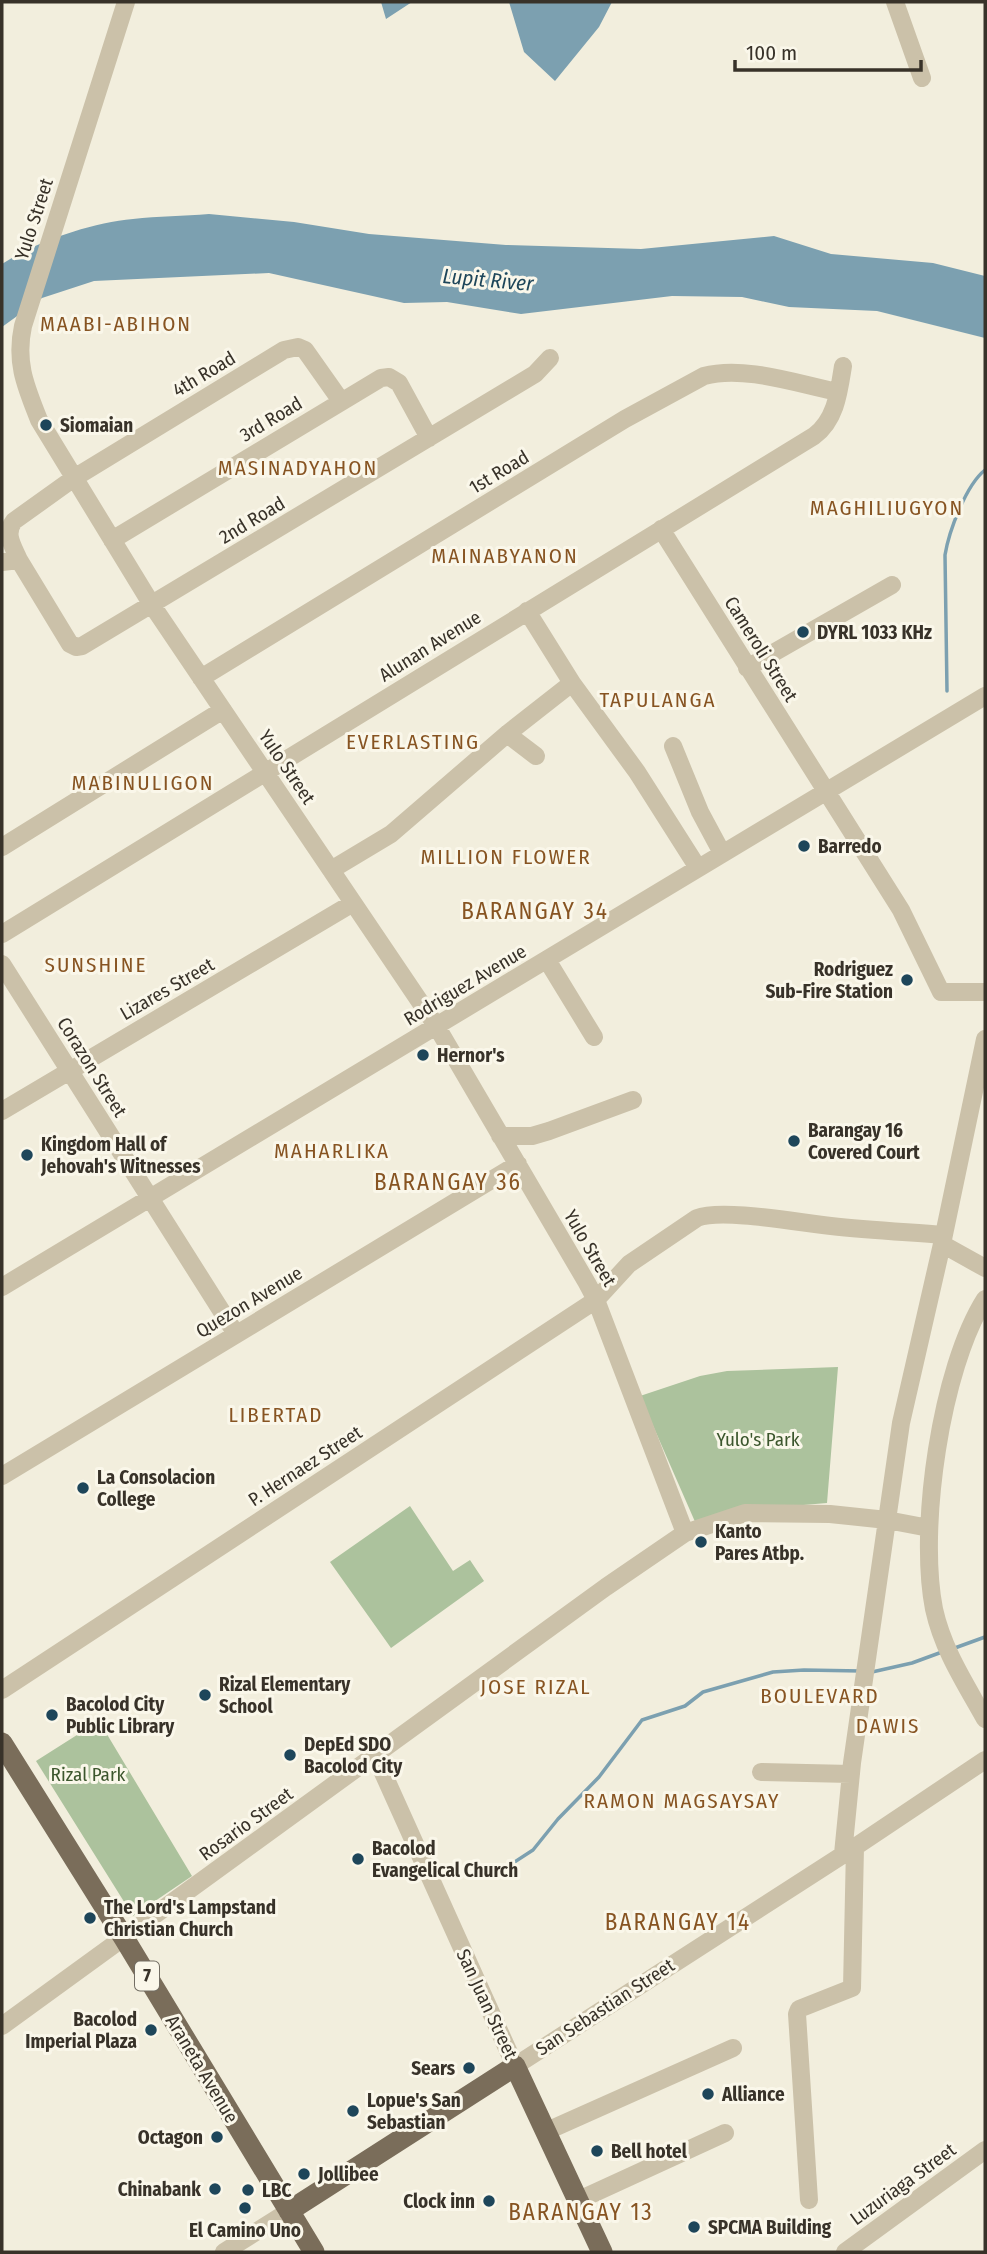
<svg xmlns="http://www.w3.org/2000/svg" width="987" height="2254" viewBox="0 0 987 2254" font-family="'Fira Sans Condensed',sans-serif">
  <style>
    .green { fill: #acc29d }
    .water { fill: #7ca0b0 }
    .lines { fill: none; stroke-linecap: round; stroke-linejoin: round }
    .stream { stroke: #7ca0b0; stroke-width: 3.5 }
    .minor { stroke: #cbc1a9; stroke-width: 18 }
    .major { stroke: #7a6d5a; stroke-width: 21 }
    .poi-dot { fill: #1e465a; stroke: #faf7ea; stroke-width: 2.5 }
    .labels { text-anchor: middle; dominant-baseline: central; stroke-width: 6; stroke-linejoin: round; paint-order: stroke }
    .shield { fill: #faf7ea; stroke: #726d63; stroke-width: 2 }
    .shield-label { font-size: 18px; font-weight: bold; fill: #383229 }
    .street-label { font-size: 19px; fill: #383229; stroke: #faf7ea }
    .poi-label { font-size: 19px; font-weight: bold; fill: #383229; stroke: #faf7ea; text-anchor: start }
    .park-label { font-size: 19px; fill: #3c562d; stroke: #faf7ea }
    .water-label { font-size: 21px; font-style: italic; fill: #1e465a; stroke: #faf7ea }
    .neighbourhood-label { font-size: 21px; letter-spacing: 2px; fill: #875422; stroke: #faf7ea }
    .quarter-label { font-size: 23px; letter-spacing: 2px; fill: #875422; stroke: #faf7ea }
  </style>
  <rect width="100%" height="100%" fill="#f2eedd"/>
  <path class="green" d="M838,1367l-11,136 -84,7 -47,14 -56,-128 60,-20 27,-5z
    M410,1506l43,65 17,-11 14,21 -93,67 -61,-86z
    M99,1721l93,155 -59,40 -97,-155z"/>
  <path class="water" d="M381,2h31l-26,17z
    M509,2h103l-13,25 -44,54 -31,-29z
    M209,214l85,8 75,12 137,11 135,4 133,-13 57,18 102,9 52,13v62l-108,-27 -88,-4 -47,-10 -70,-1 -151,18 -74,-12 -43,1 -135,-30 -175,8 -52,17 -40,29v-63c35,-23 89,-41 131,-45 25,-3 51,-3 76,-5z"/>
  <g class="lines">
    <path class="stream" d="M947,691l-2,-136c4,-24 21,-70 40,-85
      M952,1649l33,-12
      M872,1672l40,-9 30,-11
      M496,1874l37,-24 25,-31 41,-42 43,-57 43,-14 18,-14 70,-20 31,-2 57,1"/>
    <path class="minor" d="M126,2l-103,324c-8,37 3,61 16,94l113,185 285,422 150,256 9,17 89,233
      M895,2l27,76
      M661,529l240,381 40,82h44
      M112,540l269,-162 8,-1 10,6 30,55
      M19,560c-6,-14 -15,-26 -5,-39l60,-43 210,-128 14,-3 7,3 36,51
      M2,562l17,-2 51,84 6,3 6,-1 453,-272 15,-16
      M527,611l45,72 65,89 61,96
      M747,668l145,-83
      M201,678l424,-259 79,-43c40,-11 94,8 134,16
      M507,734l29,22
      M673,746l27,66 22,41
      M2,847l221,-137
      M331,870l60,-36 116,-100 65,-51
      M2,934l812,-498c22,-16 25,-45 29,-70
      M547,960l47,77
      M2,964l234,370
      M2,1111l351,-208
      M500,1136h32l17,-5 84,-31
      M942,1244l43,24
      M2,1287l983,-591
      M985,1299c-44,69 -67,229 -51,310 9,41 31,74 51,110
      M2,1476l516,-312
      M2,1690l594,-390 33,-36 68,-46c25,-10 104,5 134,8 37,4 75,6 113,9
      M375,1755l140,311 340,-219 130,-87
      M761,1772l90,2
      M843,1854l9,-91 49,-340 41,-179 43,-205
      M2,2026l604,-439 79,-54 60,-20 85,1 57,6 42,8
      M547,2131l186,-83
      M579,2200l146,-67
      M809,2200l-12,-186 2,-5 53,-21 3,-141
      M224,2252l65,-41
      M845,2252l140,-102"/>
    <path class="major" d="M2,1743l122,195 190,314
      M289,2211l226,-145 87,186"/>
  </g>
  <g class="poi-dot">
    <circle cx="46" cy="425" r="7"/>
    <circle cx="803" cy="632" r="7"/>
    <circle cx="804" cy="846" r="7"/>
    <circle cx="907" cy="980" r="7"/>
    <circle cx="423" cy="1055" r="7"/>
    <circle cx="794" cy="1141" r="7"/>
    <circle cx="27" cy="1155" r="7"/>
    <circle cx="83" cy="1488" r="7"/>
    <circle cx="701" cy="1542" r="7"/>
    <circle cx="205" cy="1695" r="7"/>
    <circle cx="52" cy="1715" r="7"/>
    <circle cx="290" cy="1755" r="7"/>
    <circle cx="358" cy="1859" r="7"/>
    <circle cx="90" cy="1918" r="7"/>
    <circle cx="151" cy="2030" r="7"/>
    <circle cx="469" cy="2068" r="7"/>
    <circle cx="708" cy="2094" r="7"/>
    <circle cx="353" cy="2111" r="7"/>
    <circle cx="217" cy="2137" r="7"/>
    <circle cx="597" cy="2151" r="7"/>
    <circle cx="304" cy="2174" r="7"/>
    <circle cx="215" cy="2189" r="7"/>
    <circle cx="248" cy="2190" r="7"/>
    <circle cx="489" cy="2201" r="7"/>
    <circle cx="245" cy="2208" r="7"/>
    <circle cx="694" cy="2227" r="7"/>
  </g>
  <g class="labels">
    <rect class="shield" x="135" y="1961.5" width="24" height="29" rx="5"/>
    <g class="shield-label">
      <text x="147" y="1976">7</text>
    </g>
    <g class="street-label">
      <text transform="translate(34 219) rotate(-72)">Yulo Street</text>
      <text transform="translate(204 374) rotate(-31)">4th Road</text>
      <text transform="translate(271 419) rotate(-31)">3rd Road</text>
      <text transform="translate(499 472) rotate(-31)">1st Road</text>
      <text transform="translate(252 520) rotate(-31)">2nd Road</text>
      <text transform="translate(430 646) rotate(-32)">Alunan Avenue</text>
      <text transform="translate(761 649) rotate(58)">Cameroli Street</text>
      <text transform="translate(287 767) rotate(56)">Yulo Street</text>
      <text transform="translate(465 985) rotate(-31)">Rodriguez Avenue</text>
      <text transform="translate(167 989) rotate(-30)">Lizares Street</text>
      <text transform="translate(92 1067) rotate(58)">Corazon Street</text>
      <text transform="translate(590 1248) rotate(60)">Yulo Street</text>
      <text transform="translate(249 1302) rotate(-31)">Quezon Avenue</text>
      <text transform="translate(305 1466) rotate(-33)">P. Hernaez Street</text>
      <text transform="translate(246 1824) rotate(-36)">Rosario Street</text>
      <text transform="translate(487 2004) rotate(65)">San Juan Street</text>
      <text transform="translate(605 2007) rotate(-33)">San Sebastian Street</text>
      <text transform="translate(202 2069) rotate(59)">Araneta Avenue</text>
      <text transform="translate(903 2184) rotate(-36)">Luzuriaga Street</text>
    </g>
    <g class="poi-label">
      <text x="60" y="425">Siomaian</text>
      <text x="817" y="632">DYRL 1033 KHz</text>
      <text x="818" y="846">Barredo</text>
      <text x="893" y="969" text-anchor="end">Rodriguez<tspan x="893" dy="22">Sub-Fire Station</tspan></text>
      <text x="437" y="1055">Hernor's</text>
      <text x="808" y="1130">Barangay 16<tspan x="808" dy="22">Covered Court</tspan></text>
      <text x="41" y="1144">Kingdom Hall of<tspan x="41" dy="22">Jehovah's Witnesses</tspan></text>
      <text x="97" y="1477">La Consolacion<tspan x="97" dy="22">College</tspan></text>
      <text x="715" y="1531">Kanto<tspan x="715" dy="22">Pares Atbp.</tspan></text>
      <text x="219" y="1684">Rizal Elementary<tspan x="219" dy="22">School</tspan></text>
      <text x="66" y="1704">Bacolod City<tspan x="66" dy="22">Public Library</tspan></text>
      <text x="304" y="1744">DepEd SDO<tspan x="304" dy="22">Bacolod City</tspan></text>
      <text x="372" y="1848">Bacolod<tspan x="372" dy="22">Evangelical Church</tspan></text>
      <text x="104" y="1907">The Lord's Lampstand<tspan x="104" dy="22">Christian Church</tspan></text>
      <text x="137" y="2019" text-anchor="end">Bacolod<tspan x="137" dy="22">Imperial Plaza</tspan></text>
      <text x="455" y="2068" text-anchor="end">Sears</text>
      <text x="722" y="2094">Alliance</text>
      <text x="367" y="2100">Lopue's San<tspan x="367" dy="22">Sebastian</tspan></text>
      <text x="203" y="2137" text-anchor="end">Octagon</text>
      <text x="611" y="2151">Bell hotel</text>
      <text x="318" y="2174">Jollibee</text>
      <text x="201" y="2189" text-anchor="end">Chinabank</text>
      <text x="262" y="2190">LBC</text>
      <text x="475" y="2201" text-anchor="end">Clock inn</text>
      <text x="708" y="2227">SPCMA Building</text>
      <text x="245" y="2230" text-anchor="middle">El Camino Uno</text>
    </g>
    <g class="park-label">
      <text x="758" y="1439">Yulo's Park</text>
      <text x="88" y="1774">Rizal Park</text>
    </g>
    <g class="water-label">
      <text transform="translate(488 280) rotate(5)">Lupit River</text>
    </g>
    <g class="neighbourhood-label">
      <text x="116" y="324">MAABI-ABIHON</text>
      <text x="298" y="468">MASINADYAHON</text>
      <text x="887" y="508">MAGHILIUGYON</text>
      <text x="505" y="556">MAINABYANON</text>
      <text x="658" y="700">TAPULANGA</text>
      <text x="413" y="742">EVERLASTING</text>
      <text x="143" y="783">MABINULIGON</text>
      <text x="506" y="857">MILLION FLOWER</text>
      <text x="96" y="965">SUNSHINE</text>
      <text x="332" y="1151">MAHARLIKA</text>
      <text x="276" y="1415">LIBERTAD</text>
      <text x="536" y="1687">JOSE RIZAL</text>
      <text x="820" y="1696">BOULEVARD</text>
      <text x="888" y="1726">DAWIS</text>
      <text x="682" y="1801">RAMON MAGSAYSAY</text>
    </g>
    <g class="quarter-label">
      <text x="535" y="911">BARANGAY 34</text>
      <text x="448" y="1182">BARANGAY 36</text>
      <text x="678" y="1922">BARANGAY 14</text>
      <text x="581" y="2212">BARANGAY 13</text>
    </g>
  </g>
  <rect width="987" height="2254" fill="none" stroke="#383229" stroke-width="7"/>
  <path d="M735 60v10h186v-10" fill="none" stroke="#383229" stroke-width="3.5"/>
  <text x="746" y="60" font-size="21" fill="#383229" stroke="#faf7ea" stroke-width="5" paint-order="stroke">100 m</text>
</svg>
